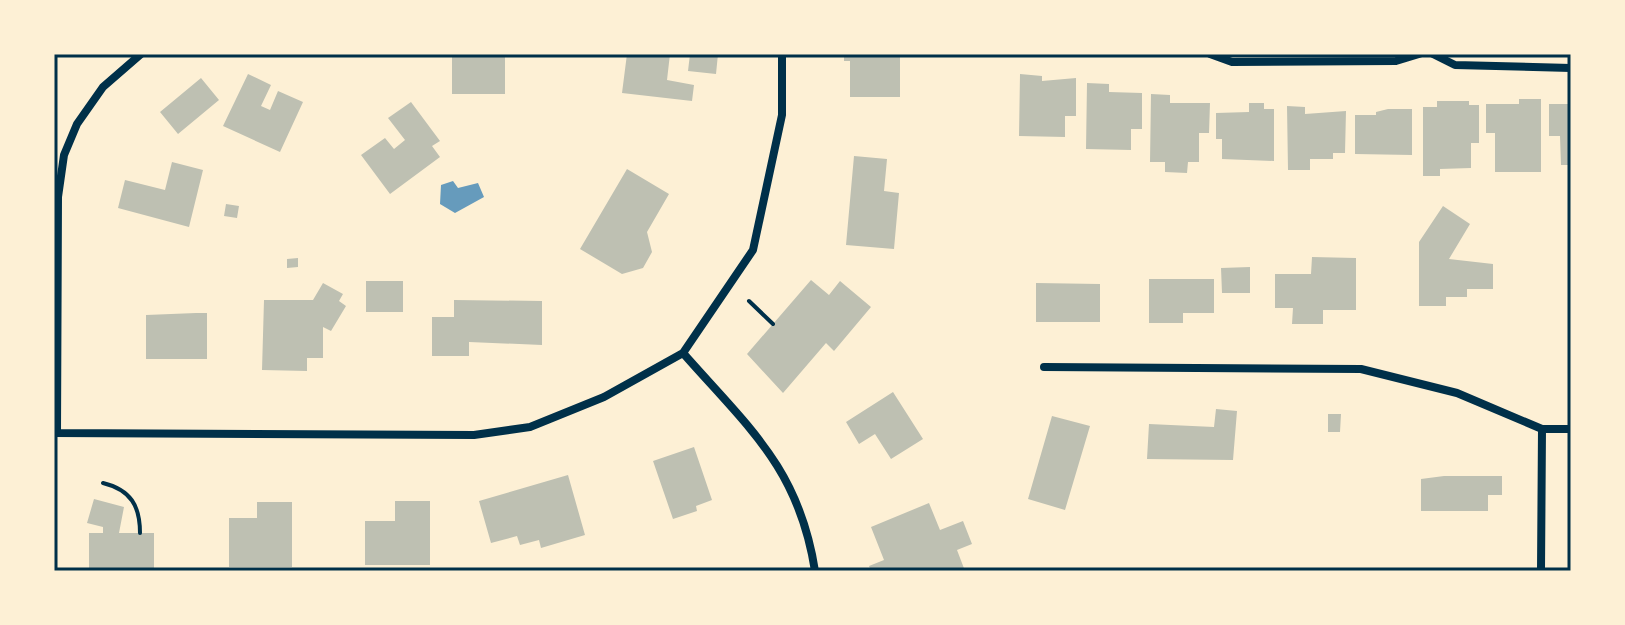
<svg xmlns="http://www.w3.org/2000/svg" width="1625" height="625" viewBox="0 0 1625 625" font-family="Raleway,sans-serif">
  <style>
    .water { fill: #669bbc }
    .building { fill: #bec0b2 }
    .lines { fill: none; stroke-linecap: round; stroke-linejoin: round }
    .path { stroke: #003049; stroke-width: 4 }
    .minor { stroke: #003049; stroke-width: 8 }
    .neatline { fill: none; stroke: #003049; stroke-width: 3 }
  </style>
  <rect width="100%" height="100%" fill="#fdf0d5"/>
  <path class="water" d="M453,181l5,7 20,-5 6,14 -29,16 -15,-9 1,-19z"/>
  <path class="building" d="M452,54h53v40h-53z
    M627,54h43l-3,26 27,5 -2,16 -70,-8z
    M690,54h28l-2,20 -28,-3z
    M844,54h56v43h-50v-36h-6z
    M248,74l23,11 -10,21 9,4 8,-19 25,11 -23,50 -57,-26z
    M1020,74l22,2v5l34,-3v38h-11v21l-46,-1z
    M201,78l18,22 -41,34 -18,-22z
    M1087,83l22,1v8l33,1v36h-11v21l-45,-1z
    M1151,94l19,1v8h40l-1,30h-10v29h-11l-1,11 -22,-1v-10h-15z
    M1519,99h22v73h-46v-39h-9v-29h33z
    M1437,101h32v4h10v38h-8v25l-31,1v7h-17v-69h14z
    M411,102l29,39 -8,5 8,11 -50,37 -29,-39 24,-17 9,11 11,-9 -17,-22z
    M1249,103h15v6h10v52l-52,-2v-20h-6v-26l33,-1z
    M1549,104h22v61h-10l-1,-29h-11z
    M1287,106l18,1v7l41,-3 -1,42h-12v6h-23v11h-22z
    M1388,109h24v46l-57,-1v-39h21v-3z
    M854,156l33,3 -3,32 15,2 -5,56 -48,-4z
    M172,162l31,8 -14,57 -71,-19 7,-28 40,10z
    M627,169l42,25 -22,38 5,20 -9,16 -21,6 -42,-25z
    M226,204l13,2 -2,12 -13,-2z
    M1443,206l27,18 -21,35 44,5v25h-26v8h-21v9h-27v-64z
    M1312,257l44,1v52h-33v14h-31l1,-16h-18v-34h36z
    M298,258v9l-11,1v-9z
    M1250,267v26h-28l-1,-25z
    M1149,279h65v34h-31v10h-34z
    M811,280l18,15 11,-14 31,26 -37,44 -8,-8 -43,50 -36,-39z
    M366,281h37v31h-37z
    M323,283l20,11 -4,7 7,5 -15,25 -8,-4v31h-16v13l-45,-1 2,-70h49z
    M1036,283l64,1v38h-64z
    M454,300l88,1v44l-73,-3v14h-37v-39h22z
    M196,313h11v46h-61v-44z
    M893,392l30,47 -32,20 -16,-25 -16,10 -13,-22z
    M1216,409l21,2 -4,49 -86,-1 2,-35 65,3z
    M1328,414h13l-1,18h-12z
    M1052,416l38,10 -25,84 -37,-11z
    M694,447l18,53 -16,6 1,5 -24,8 -20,-58z
    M568,475l17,60 -44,13 -2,-8 -19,5 -3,-9 -26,7 -12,-42z
    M1444,476h58v19h-14v16h-67v-32z
    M94,499l30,8 -5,26h35v37h-65v-37h14v-6l-16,-4z
    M395,501h35v64h-65v-44h30z
    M257,502h35v65h-63v-49h28z
    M929,503l11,27 23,-9 9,23 -15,6 8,21h-94l-2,-5 15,-6 -13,-33z"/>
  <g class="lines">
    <path class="path" d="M749,301l24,23
      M103,483c28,7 37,23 37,50"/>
    <path class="minor" d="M1210,54l22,8 164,-1 23,-7
      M1433,54l22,11 116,3
      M683,353c65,74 116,115 132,218
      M1044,367l317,2 96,24 85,36h29
      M54,433l420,2 56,-8 74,-30 79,-44 70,-103 29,-135v-61
      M57,433l1,-236 6,-42 13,-31 26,-37 38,-33
      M1541,571l1,-142"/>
  </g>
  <rect width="1625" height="625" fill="none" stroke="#fdf0d5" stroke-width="112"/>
  <rect x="56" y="56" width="1513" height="513" class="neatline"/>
</svg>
